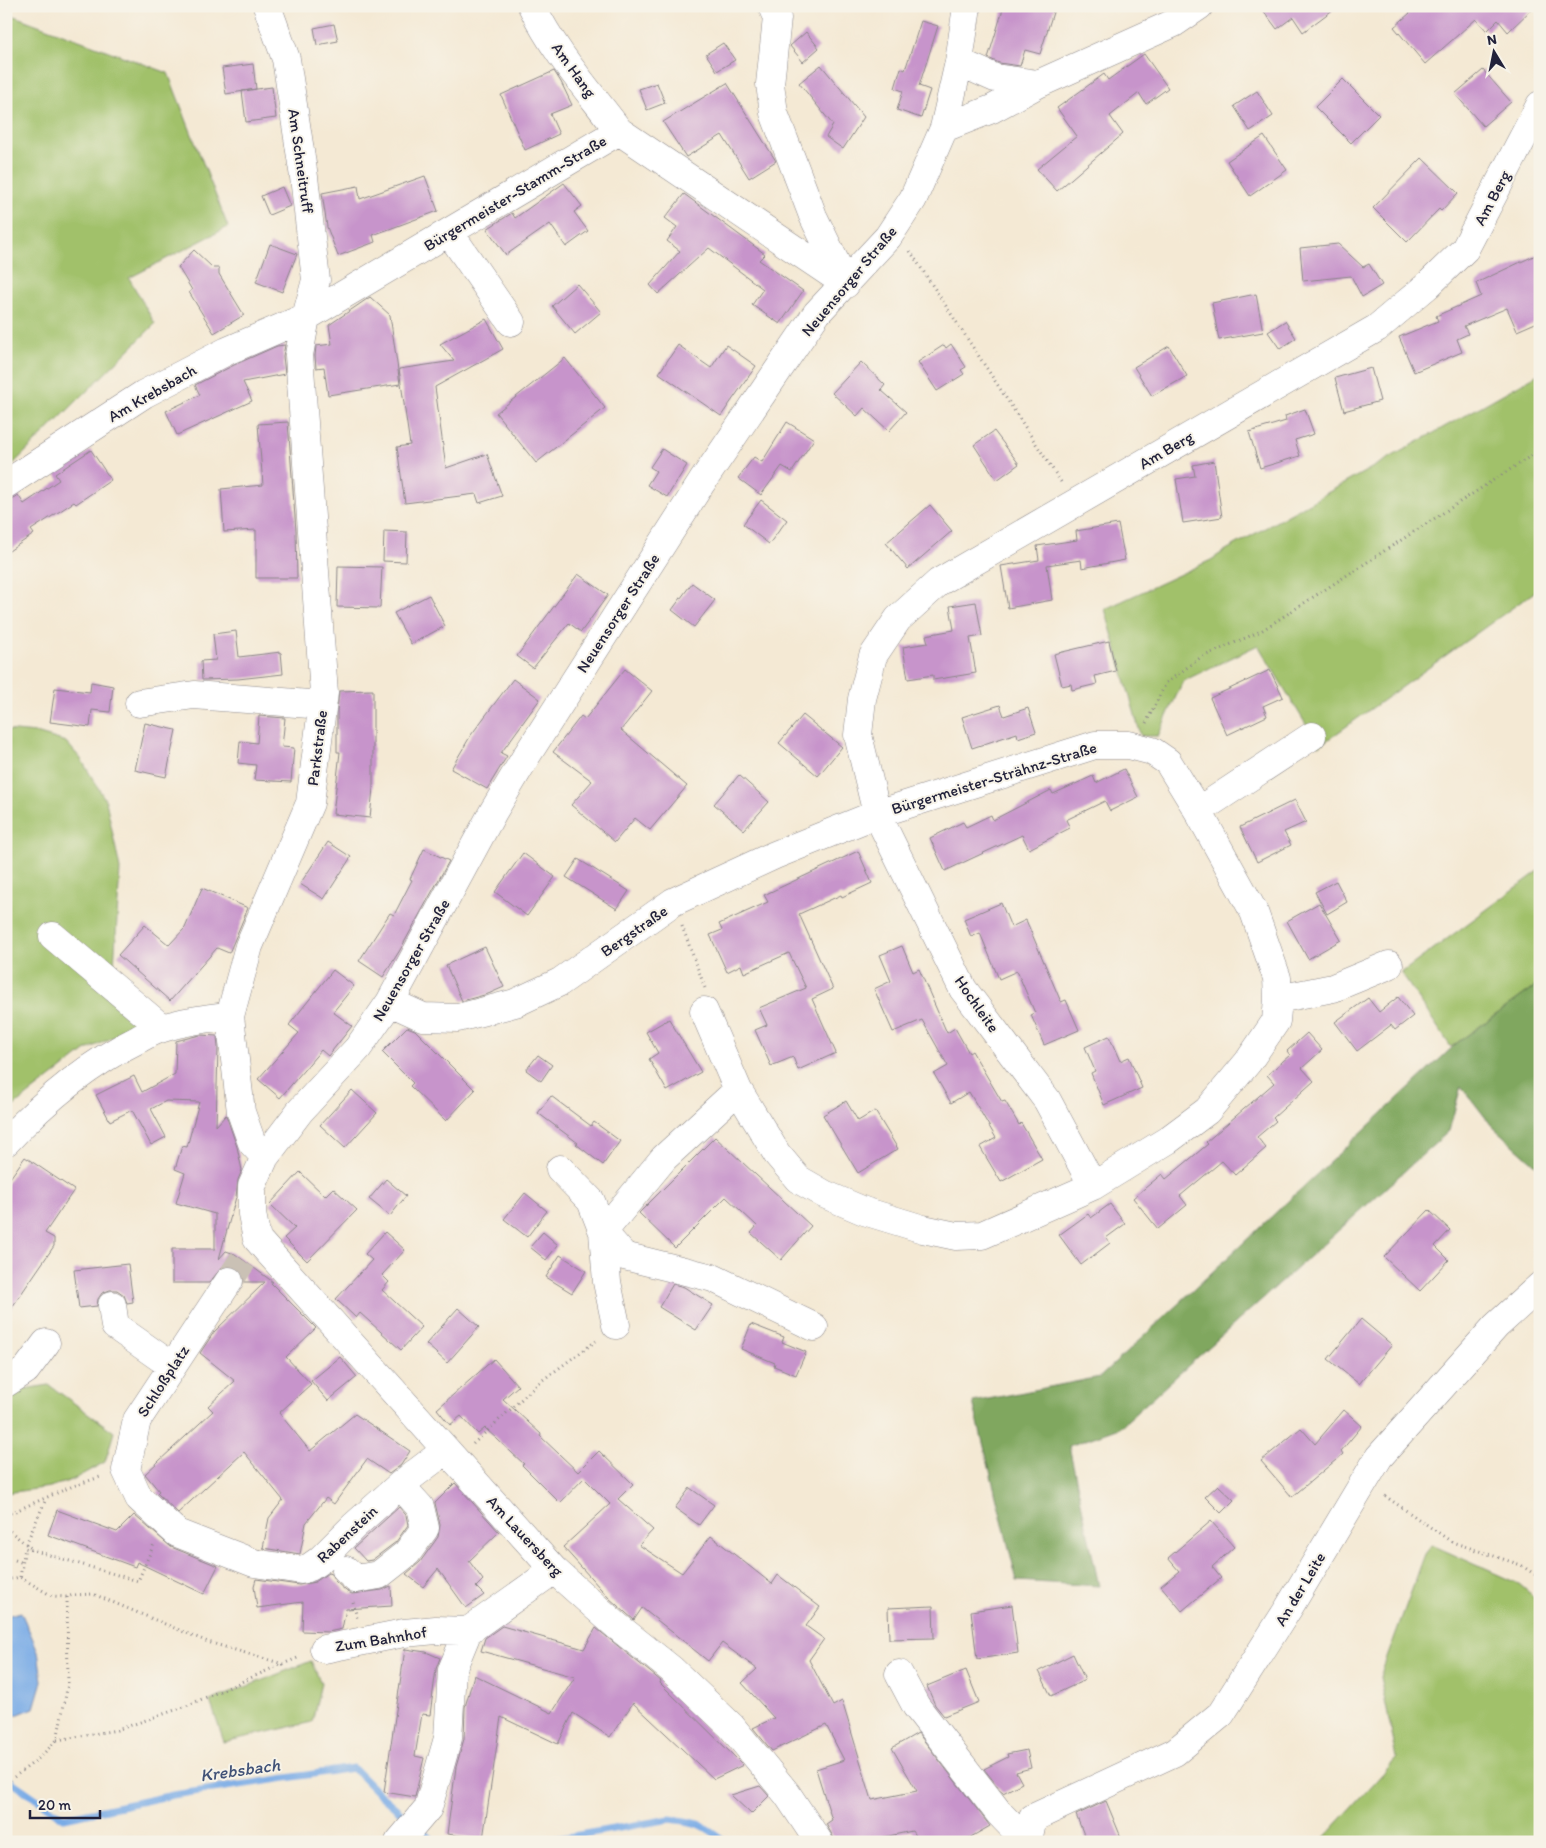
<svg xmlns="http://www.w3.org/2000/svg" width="1546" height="1848" viewBox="0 0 1546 1848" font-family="Itim,sans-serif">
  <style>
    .green { fill: #a1c16a; stroke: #627252 }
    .forest { fill: #80a75e; stroke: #51644c }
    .water { fill: #7aace6; stroke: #4e6790 }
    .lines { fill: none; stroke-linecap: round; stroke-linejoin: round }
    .stream { stroke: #7aace6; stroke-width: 7 }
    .building { fill: #c794cb }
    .minor-tunnel { stroke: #cac1b5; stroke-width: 28; stroke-dasharray: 28 14; stroke-linecap: butt }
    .minor-casing { stroke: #8b8688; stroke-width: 29 }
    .path { stroke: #8b8688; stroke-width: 3; stroke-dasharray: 1 4; stroke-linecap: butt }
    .minor { stroke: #fff; stroke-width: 28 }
    .labels { text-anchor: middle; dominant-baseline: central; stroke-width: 4; stroke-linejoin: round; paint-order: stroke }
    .street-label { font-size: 16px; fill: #22223b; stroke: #f7f3e8 }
    .water-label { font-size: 18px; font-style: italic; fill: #415277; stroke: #f7f3e8 }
  </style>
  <rect width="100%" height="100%" fill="#f7f3e8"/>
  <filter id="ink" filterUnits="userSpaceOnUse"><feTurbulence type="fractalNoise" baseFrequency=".02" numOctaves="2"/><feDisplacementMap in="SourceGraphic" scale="10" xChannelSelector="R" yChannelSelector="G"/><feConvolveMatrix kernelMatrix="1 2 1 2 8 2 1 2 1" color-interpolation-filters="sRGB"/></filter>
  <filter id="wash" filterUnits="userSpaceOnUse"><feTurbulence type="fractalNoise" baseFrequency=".0096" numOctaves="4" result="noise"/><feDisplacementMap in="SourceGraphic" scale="20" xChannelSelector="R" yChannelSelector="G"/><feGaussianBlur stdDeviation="1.12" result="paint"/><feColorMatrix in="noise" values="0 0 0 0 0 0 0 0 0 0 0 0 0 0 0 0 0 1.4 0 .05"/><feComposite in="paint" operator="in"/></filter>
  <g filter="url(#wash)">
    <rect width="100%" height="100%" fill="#f4e9d4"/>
    <path class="green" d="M6,13l162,60 60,154 -99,51 26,46 -149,147z
      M1540,373v215l-221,158 -61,-101 -75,36 -25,55h-17l-36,-127 106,-49 15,-10z
      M6,730l30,3 30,9 15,17 25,42 14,68 -6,98 44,48 -73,36 -79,61z
      M1540,870v113l-89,64 -50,-74z
      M49,1385l65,47 -9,30 -33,18 -22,7 -44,6v-95l12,-8z
      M1432,1545l87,39 21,18v240h-220l77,-84 -17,-81 45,-123z
      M311,1661l10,22 -9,39 -88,20 -14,-41z"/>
    <path class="forest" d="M1540,983v186l-48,-43 -31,-40 -12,45 -330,297 -50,18 30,140 -82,-5 -44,-179 127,-25 357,-334z"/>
    <path class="water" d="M21,1612l17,39 4,30 -8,27 -28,11v-103z"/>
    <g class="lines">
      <path class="stream" d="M6,1778l58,40 109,-23 180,-27 27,27 31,26
        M419,1828l16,14
        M539,1842l131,-23c29,3 33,5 56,23"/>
    </g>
    <g id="blocks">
      <path class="building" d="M1004,6h51l-15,48 -15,-4 -5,16 -21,-3 -11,-5z
        M1260,6h78l-35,26 -10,-15 -16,12z
        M1418,6h117l-27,26 -10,-12 -11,11 -11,-12 -51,45 -31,-37z
        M921,21l17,5 -19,60 11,4 -9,28 -24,-8 6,-19 -8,-3 6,-20 4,2z
        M334,24l4,17 -21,4 -3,-17z
        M806,32l13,16 -16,14 -13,-16z
        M723,43l12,17 -18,11 -11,-17z
        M1144,54l24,34 -22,16 -7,-11 -29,23 13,18 -66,57 -20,-22 40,-33 -20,-28 47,-34 4,6z
        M253,64l3,25 -30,5 -4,-26z
        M821,65l43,52 -21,32 -17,-12 7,-12 -34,-42z
        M1483,70l28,32 -28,24 -28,-32z
        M554,71l7,11 11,23 -22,9 9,20 -34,16 -24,-55z
        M1343,79l36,36 -28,28 -36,-36z
        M657,83l8,20 -18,7 -8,-21z
        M727,83l49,78 -27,17 -27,-43 -36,22 -23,-35z
        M272,87l4,31 -30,4 -4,-31z
        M1257,91l16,25 -23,15 -16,-25z
        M1264,136l23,34 -37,26 -23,-35z
        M1422,158l36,35 -17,18 -2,-2 -32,33 -34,-34z
        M425,176l13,35 -65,24 2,7 -37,14 -11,-29 -5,-34 36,-7 2,13z
        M564,183l18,23 -8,6 14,19 -22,16 -16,-23 -44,31 -19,-26 25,-16 3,5z
        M282,187l8,19 -21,9 -8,-19z
        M684,194l81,60 -6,6 44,31 -23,33 -28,-19 11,-16 -54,-41 -51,46 -8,-9 30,-34 -13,-10 10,-14 -12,-9z
        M270,244l27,10 -15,38 -26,-10z
        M1338,244l25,23 6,-3 13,21 -20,12 -11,-21 -48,5 -3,-33z
        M194,250l19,18h6v6l25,41 -30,18 -25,-41 3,-2 -14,-23z
        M1540,253v68l-23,10 -10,-23 -43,18 4,8 -11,5 5,13 -48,20 -15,-35 39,-16 -2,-5 45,-20 -5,-13z
        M577,284l24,28 -26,22 -23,-28z
        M1256,294l7,38 -44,8 -7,-37z
        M370,297l20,18 10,69 -72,11 -4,-28 -8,1 -1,-12 1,-10 16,-2 -3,-19z
        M486,319l17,30 -68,38 11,81 41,-14 15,42 -23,7 -3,-9 -71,9 -8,-56 13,-2 -11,-76 55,-8 -14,-17z
        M1285,321l11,17 -16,11 -12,-17z
        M951,344l15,23 -5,3 3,4 -27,17 -19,-29 26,-17 2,3z
        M285,345l-2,11 2,18 -42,8 9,19 -75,34 -11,-24 34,-16 -5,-10 39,-20 43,-19z
        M678,345l33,23 15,-23 30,21 -35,50 -62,-43z
        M1169,346l18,30 -35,20 -18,-29z
        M565,358l40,50 -69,55 -40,-50z
        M861,362l24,23 -4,5 25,22 -17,19 -25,-23 -7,8 -25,-23z
        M1371,368l9,33 -36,10 -9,-33z
        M1305,409l9,25 -19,6 5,16 -40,12 -11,-36 37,-11 -1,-5z
        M288,422l8,109 1,47h-41v-48l-32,2 -3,-43 42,-4 -5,-61z
        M787,422l27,17 -22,33 -10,-6 -21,29 -23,-17 16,-21 8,5z
        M994,431l25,33 -22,16 -23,-35z
        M662,449l25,16 -20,32 -20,-12 9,-14 -6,-4z
        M91,450l20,30 -35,24 -2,-2 -43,28 3,4 -28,19v-51l12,-7 6,9 35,-24 -4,-6z
        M1214,461l8,56 -39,6 -7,-44 19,-3 -2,-11z
        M761,500l26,20 -18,24 -26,-20z
        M930,505l22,26 -44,38 -22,-26z
        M1118,524l7,36 -43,8 -1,-8 -34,5 5,35 -44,8 -7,-42 38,-6 -2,-14 40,-6 -1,-9z
        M384,531l23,1 -1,30 -23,-1z
        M338,566l44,1 -2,41 -43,-1z
        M578,574l30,21 -27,37 -12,-9 -36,45 -16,-12z
        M692,583l23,17 -21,27 -22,-17z
        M429,595l16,31 -34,18 -17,-31z
        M976,602l6,34 -12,2 6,35 -43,7v-5l-25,4 -5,-32 25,-4 -2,-8 28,-5 -4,-24z
        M236,631l3,26 42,-5 2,22 -45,5 -36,1 -1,-19 15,-1 -3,-26z
        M1109,641l7,30 -21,5 2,8 -25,6 -1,-6 -9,2 -8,-32z
        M625,669l27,22 -31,39 66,56 -37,44 -15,-12 -20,24 -44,-37 21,-24 -39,-29 28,-36 4,3z
        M1270,670l13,27 -20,9 4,10 -40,19 -17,-37z
        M513,679l27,20 -39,54 6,3 -20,33 -36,-20 20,-34z
        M91,682l22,4 -3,26 -18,-2 -2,17 -40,-5 5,-34 35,4z
        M373,690v98l-3,30 -37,-4 7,-62h-3v-41l2,-20z
        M1000,705l4,11 24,-8 8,24 -18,6 -1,-5 -45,15 -10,-31z
        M803,715l39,32 -24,29 -39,-33z
        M259,716l26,2 -3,29 12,1 -3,34 -37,-2 2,-15 -18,-2 2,-22 17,2z
        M145,723l31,7 -10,47 -31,-7z
        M1124,769l14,28 -28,14 -5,-10 -39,19 4,8 -41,21 -7,-14 -77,36 -15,-33 33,-16 3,5 25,-12 2,5 58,-30 2,4 40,-18 3,7z
        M739,775l30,27 -25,28 -30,-26z
        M1295,800l11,22 -22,10 7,13 -34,17 -17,-35z
        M328,842l23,15 -27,42 -24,-15z
        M424,849l25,12 -49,89 -17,27 -24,-16 31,-48 4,2 18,-35 -2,-1z
        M858,851l14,32 -30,14 -1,-2 -42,19 34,75 -21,10 24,54 -38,17 -5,-13 -22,9 -16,-36 12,-5 -8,-17 47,-20 -17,-35 -45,20 -3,-8 -14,7 -17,-37 12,-5 -3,-6 49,-22 -4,-7z
        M523,853l32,24 -28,39 -32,-24z
        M578,859l51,32 -12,18 -51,-32z
        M1336,881l11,21 -20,12 -12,-22z
        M202,888l46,20 -19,45 -12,-5 -47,53 -52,-46 27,-30 24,20 16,-17z
        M1001,903l10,24 15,-7 35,82 5,-2 13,30 -35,15 -13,-30 4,-2 -18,-42 -18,8 -19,-46 -9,4 -7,-18z
        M1319,903l22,37 -33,19 -21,-38z
        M902,946l11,26 6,-3 28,64 8,-5 14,25 3,-2 30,51 3,-1 14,24 2,-2 21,36 -41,23 -21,-35 16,-9 -27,-46 -18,11 -17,-29 14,-8 -26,-46 -29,12 -19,-43 17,-8 -11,-26z
        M485,947l19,40 -16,7 -26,7 -16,-36z
        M333,970l21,16 -21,26 19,14 -24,30 -7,-6 -41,48 -22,-19 41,-46 -10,-8z
        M1398,997l15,19 -18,14 -4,-5 -34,26 -22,-29 33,-24 11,14z
        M669,1019l32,53 -34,19 -18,-32 9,-6 -12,-21z
        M407,1027l8,3 60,60 -29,31 -36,-35 3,-3 -31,-31z
        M1307,1033l15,17 -20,18 12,13 -41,37 3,3 -19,16 9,11 -31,27 -13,-14 -42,35 7,9 -29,24 -25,-31 29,-24 4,5 42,-35 -2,-2 68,-59 -7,-8 23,-20 -3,-4z
        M200,1035l17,1 1,11 -2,79 10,-11 11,32 5,23 -4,10 -2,17 -17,62 7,-8 9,3 38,28h-3l46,46 -30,29 25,27 -32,29 31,38 45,-37 55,37 -9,14 -12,9 -22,-15 -33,45 -8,-6 -20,25 -6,31 -37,-6 6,-30 14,-18 -39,-48 -66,61 -21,-20 2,-2 -14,-17 68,-63 -5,-5 27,-25 -35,-28 14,-21 51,-50h-20l-2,-8 -5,-6 -9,-3 -7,2 -13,16h-37v-34h43v-35l-39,-11 9,-30 -10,-4 7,-23 5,1 12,-45 -33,-1 -15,8 15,28 -15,8 -19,-35 -22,11 -14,-26 38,-19 8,16 33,-18 1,-33z
        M1109,1036l11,25 9,-4 13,31 -38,17 -13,-32 4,-2 -10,-24z
        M538,1055l14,10 -11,16 -15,-11z
        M352,1090l25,23 -32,35 -25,-23z
        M551,1096l40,30 3,-4 26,19 -17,24 -27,-21 2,-1 -40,-30z
        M846,1101l12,20 17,-10 23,38 -40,24 -35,-58z
        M715,1137l96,89 -30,34 -30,-27 6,-7 -31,-29 -51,51 -36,-35z
        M25,1157l49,33 -29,43 9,5v8l-48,70v-132z
        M300,1172l25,24 8,-8 24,22 -50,51 -23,-23 11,-10 -25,-24z
        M386,1179l20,17 -16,20 -21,-17z
        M525,1193l22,18 -20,26 -23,-18z
        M1110,1204l15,20 -19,14 4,5 -29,22 -22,-30 29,-21 3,4z
        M1429,1210l21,20 -15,16 14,14 -29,31 -36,-34z
        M385,1232l20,18 -23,25 7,7 -7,8 40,37 -21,23 -41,-37 -4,5 -20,-19 36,-39 -7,-6z
        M543,1232l15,13 -12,15 -16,-13z
        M560,1255l26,16 -14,22 -26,-16z
        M128,1264l5,38 -6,1 -3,-8 -7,-5h-7l-8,3 -4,6 -1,7 -18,2 -5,-38z
        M673,1284l11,3 29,18 -17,25 -37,-23z
        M458,1308l21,19 -32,36 -21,-19z
        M1361,1319l31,26 -33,39 -31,-25z
        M751,1324l33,13 -2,5 24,10 -10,23 -22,-9 1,-3 -34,-14z
        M340,1357l17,20 -29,24 -17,-20z
        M494,1359l24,27 -15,13 38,35 -1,2 38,36 21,-21 34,33 -15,15 35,31 -14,15 43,28 29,-37 61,48 6,-9 42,32 -14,19 18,13 -15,21 24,46 9,-5 30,99 45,-9 -25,-43 26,-15 72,93 -28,16h-43l-7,-11 -42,9 -2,2h-32l-10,-18 6,-4 -16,-51 28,-9 -18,-35 -54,26 -19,-23 21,-10 -32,-35 15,-14 -35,-26 -14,18 -66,-53 -8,12 -25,-22 -46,-51 47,-43 -26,-26 -24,25 -38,-38 2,-1 -39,-36 -7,6 -17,-18 -11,9 -13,-16z
        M1344,1410l18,16 -21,25 2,3 -51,43 -31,-36 40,-33 14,16z
        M455,1483l44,49 -30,29 14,19 -7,7 8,8 -18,13 -28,-39 -15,18 -17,-13 14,-12 18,-25 2,-12 -5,-22z
        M1218,1485l16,15 -13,13 -16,-16z
        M690,1488l24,17 -15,20 -24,-17z
        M399,1507l7,8 2,10 -12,17 -24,18 -6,1 -12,-13z
        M57,1510l60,22 17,-17 37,32 47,19 -14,28 -67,-32 -2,5 -87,-32z
        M1211,1521l23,26 -22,20 9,11 -39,33 -21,-25 18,-15 -11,-13z
        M328,1573l3,1 4,7 11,10 6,3 30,-4 9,-4 1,20 -46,3 -4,20 -14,3 -26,-1 1,-29 -46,6 -3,-22 2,-7 43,6 16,-3z
        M1012,1605l6,48 -41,6 -6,-48z
        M933,1606l1,32 -45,1 -1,-31z
        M502,1626l82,23 12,-21 65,53 -1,2 83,82 -29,14 -81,-76 -23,34 -37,-24 -15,31 -57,-27 -18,122 -36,-5 9,-67 8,-28 1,-32 9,-32 78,38 23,-36 -94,-26 4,-13z
        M405,1649l21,3 14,6 -4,11 -6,46 -8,-1 -7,42 9,2 -9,39 -31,-5z
        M1073,1654l12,26 -34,16 -12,-25z
        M966,1670l13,32 -35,14 -9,-11 -8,-19z
        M1027,1750l4,18 -15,4 6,11 -19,10 -19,-24 24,-12 -1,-3z
        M760,1786l9,10 -18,18 -20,-19z
        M1106,1801l17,41h-36l-11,-27z"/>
    </g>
  </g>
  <g filter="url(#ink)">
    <use href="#blocks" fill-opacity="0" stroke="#8b8688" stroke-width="1"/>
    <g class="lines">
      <path class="minor-tunnel" d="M229,1281l14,-21"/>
      <g class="minor-casing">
        <path id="minor" d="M532,6c22,46 57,85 87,125
          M772,6l5,12 -7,66 4,29 39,103 32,66
          M959,62l36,16 43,6
          M944,128l48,-19 46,-25 136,-61 25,-17
          M449,232l62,90
          M6,484l138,-90 83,-43 79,-34 313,-186 227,153
          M139,703l55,-8 128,10
          M1198,811l114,-75
          M53,936l109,92
          M1278,999l55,-11 56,-23
          M390,1002l33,15 35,1 57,-15 45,-21 113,-80 102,-47 102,-41 218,-69h34l23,6 16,11 30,49 56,101 23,66 1,21 -2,22 -28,41 -41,49 -39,29 -75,46 -111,49 -26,1 -33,-7 -59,-18 -40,-17 -26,-15 -21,-25 -39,-64 -34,-79
          M6,1142c38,-41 82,-78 133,-103 7,-4 15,-9 24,-11 21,-7 45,-10 67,-12
          M265,1157l-13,-14 -11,-31 -11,-96 19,-70 61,-143 14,-110 -25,-338 7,-38 10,-37 -12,-103 -18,-118 -19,-53
          M560,1169l31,32 12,31 4,50 9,43
          M1093,1186l-46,-86 -84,-111 -86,-175 -19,-79 4,-36 11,-43 25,-37 41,-37 438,-254 51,-43 37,-36 75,-144
          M603,1232l21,24 89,22 101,49
          M603,1232l61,-74 74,-68
          M229,1281l-92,139 -11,50 13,28 38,35 77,30 47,7 9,-3 10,-7 34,-34 46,-41 46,-35
          M112,1305l3,21 57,40
          M6,1383l20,-13 20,-27
          M346,1570l10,9 23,-4 28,-22 18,-25 -5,-21 -20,-22
          M324,1649l80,-16 32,-3 32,1
          M899,1674l17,32 83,107 28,29
          M399,1842l29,-34 20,-70 4,-68 16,-39 86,-61
          M819,1842l-32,-48 -56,-68 -60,-57 -54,-43 -63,-56 -297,-331 -5,-25v-28l13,-29 35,-46 58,-63 32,-46 103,-190 34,-57 175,-273 115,-169 71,-76 25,-38 31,-71 15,-66 8,-56
          M1028,1842l5,-24 142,-66 46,-38 67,-105 91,-152 117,-131 44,-40"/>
      </g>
      <path class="path" d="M910,251l151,231
        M1146,723l20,-40 34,-25 61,-27 279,-181
        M682,926l23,62
        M473,1444l67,-62 56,-41
        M1385,1496l67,46 69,23 19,13
        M6,1515l67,-29 30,-10
        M6,1528l26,21
        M26,1544l20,-45
        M15,1560l8,3
        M20,1577l5,-29 113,33 16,-37
        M6,1580l14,-3 32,19 15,1 6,-2 20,-1 115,48 75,22 17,-7
        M353,1602l4,16
        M57,1740l60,-10 67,-23 98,-43
        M6,1783l31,-23 20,-20 11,-56 -1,-87"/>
      <use href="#minor" class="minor"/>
    </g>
  </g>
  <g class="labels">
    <g class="street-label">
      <text transform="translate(574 70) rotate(54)">Am Hang</text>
      <text transform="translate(301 161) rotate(82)">Am Schneitruff</text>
      <text transform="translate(515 193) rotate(-31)">Bürgermeister-Stamm-Straße</text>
      <text transform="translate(1492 198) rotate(-62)">Am Berg</text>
      <text transform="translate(849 281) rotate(-50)">Neuensorger Straße</text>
      <text transform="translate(152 393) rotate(-30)">Am Krebsbach</text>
      <text transform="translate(1166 450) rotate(-30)">Am Berg</text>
      <text transform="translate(618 613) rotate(-57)">Neuensorger Straße</text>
      <text transform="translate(317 748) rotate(-83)">Parkstraße</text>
      <text transform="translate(994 778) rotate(-17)">Bürgermeister-Strähnz-Straße</text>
      <text transform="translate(634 931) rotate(-35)">Bergstraße</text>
      <text transform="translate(411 960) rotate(-60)">Neuensorger Straße</text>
      <text transform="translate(977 1004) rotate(55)">Hochleite</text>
      <text transform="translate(163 1381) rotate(-57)">Schloßplatz</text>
      <text transform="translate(347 1534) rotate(-43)">Rabenstein</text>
      <text transform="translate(525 1536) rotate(47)">Am Lauersberg</text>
      <text transform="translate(1300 1589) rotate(-59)">An der Leite</text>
      <text transform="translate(381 1639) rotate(-9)">Zum Bahnhof</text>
    </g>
    <g class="water-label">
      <text transform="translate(240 1770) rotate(-8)">Krebsbach</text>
    </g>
  </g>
  <rect width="1546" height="1848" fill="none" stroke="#f7f3e8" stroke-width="25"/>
  <g transform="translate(1494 52) rotate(350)" stroke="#f7f3e8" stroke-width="4" paint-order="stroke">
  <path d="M0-4L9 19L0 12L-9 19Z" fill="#22223b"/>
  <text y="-8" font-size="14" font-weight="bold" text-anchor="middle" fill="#22223b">N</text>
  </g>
  <path d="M30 1810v8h70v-8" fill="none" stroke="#22223b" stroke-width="2.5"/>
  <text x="38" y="1810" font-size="15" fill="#22223b" stroke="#f7f3e8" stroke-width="4" paint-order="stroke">20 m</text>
</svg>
